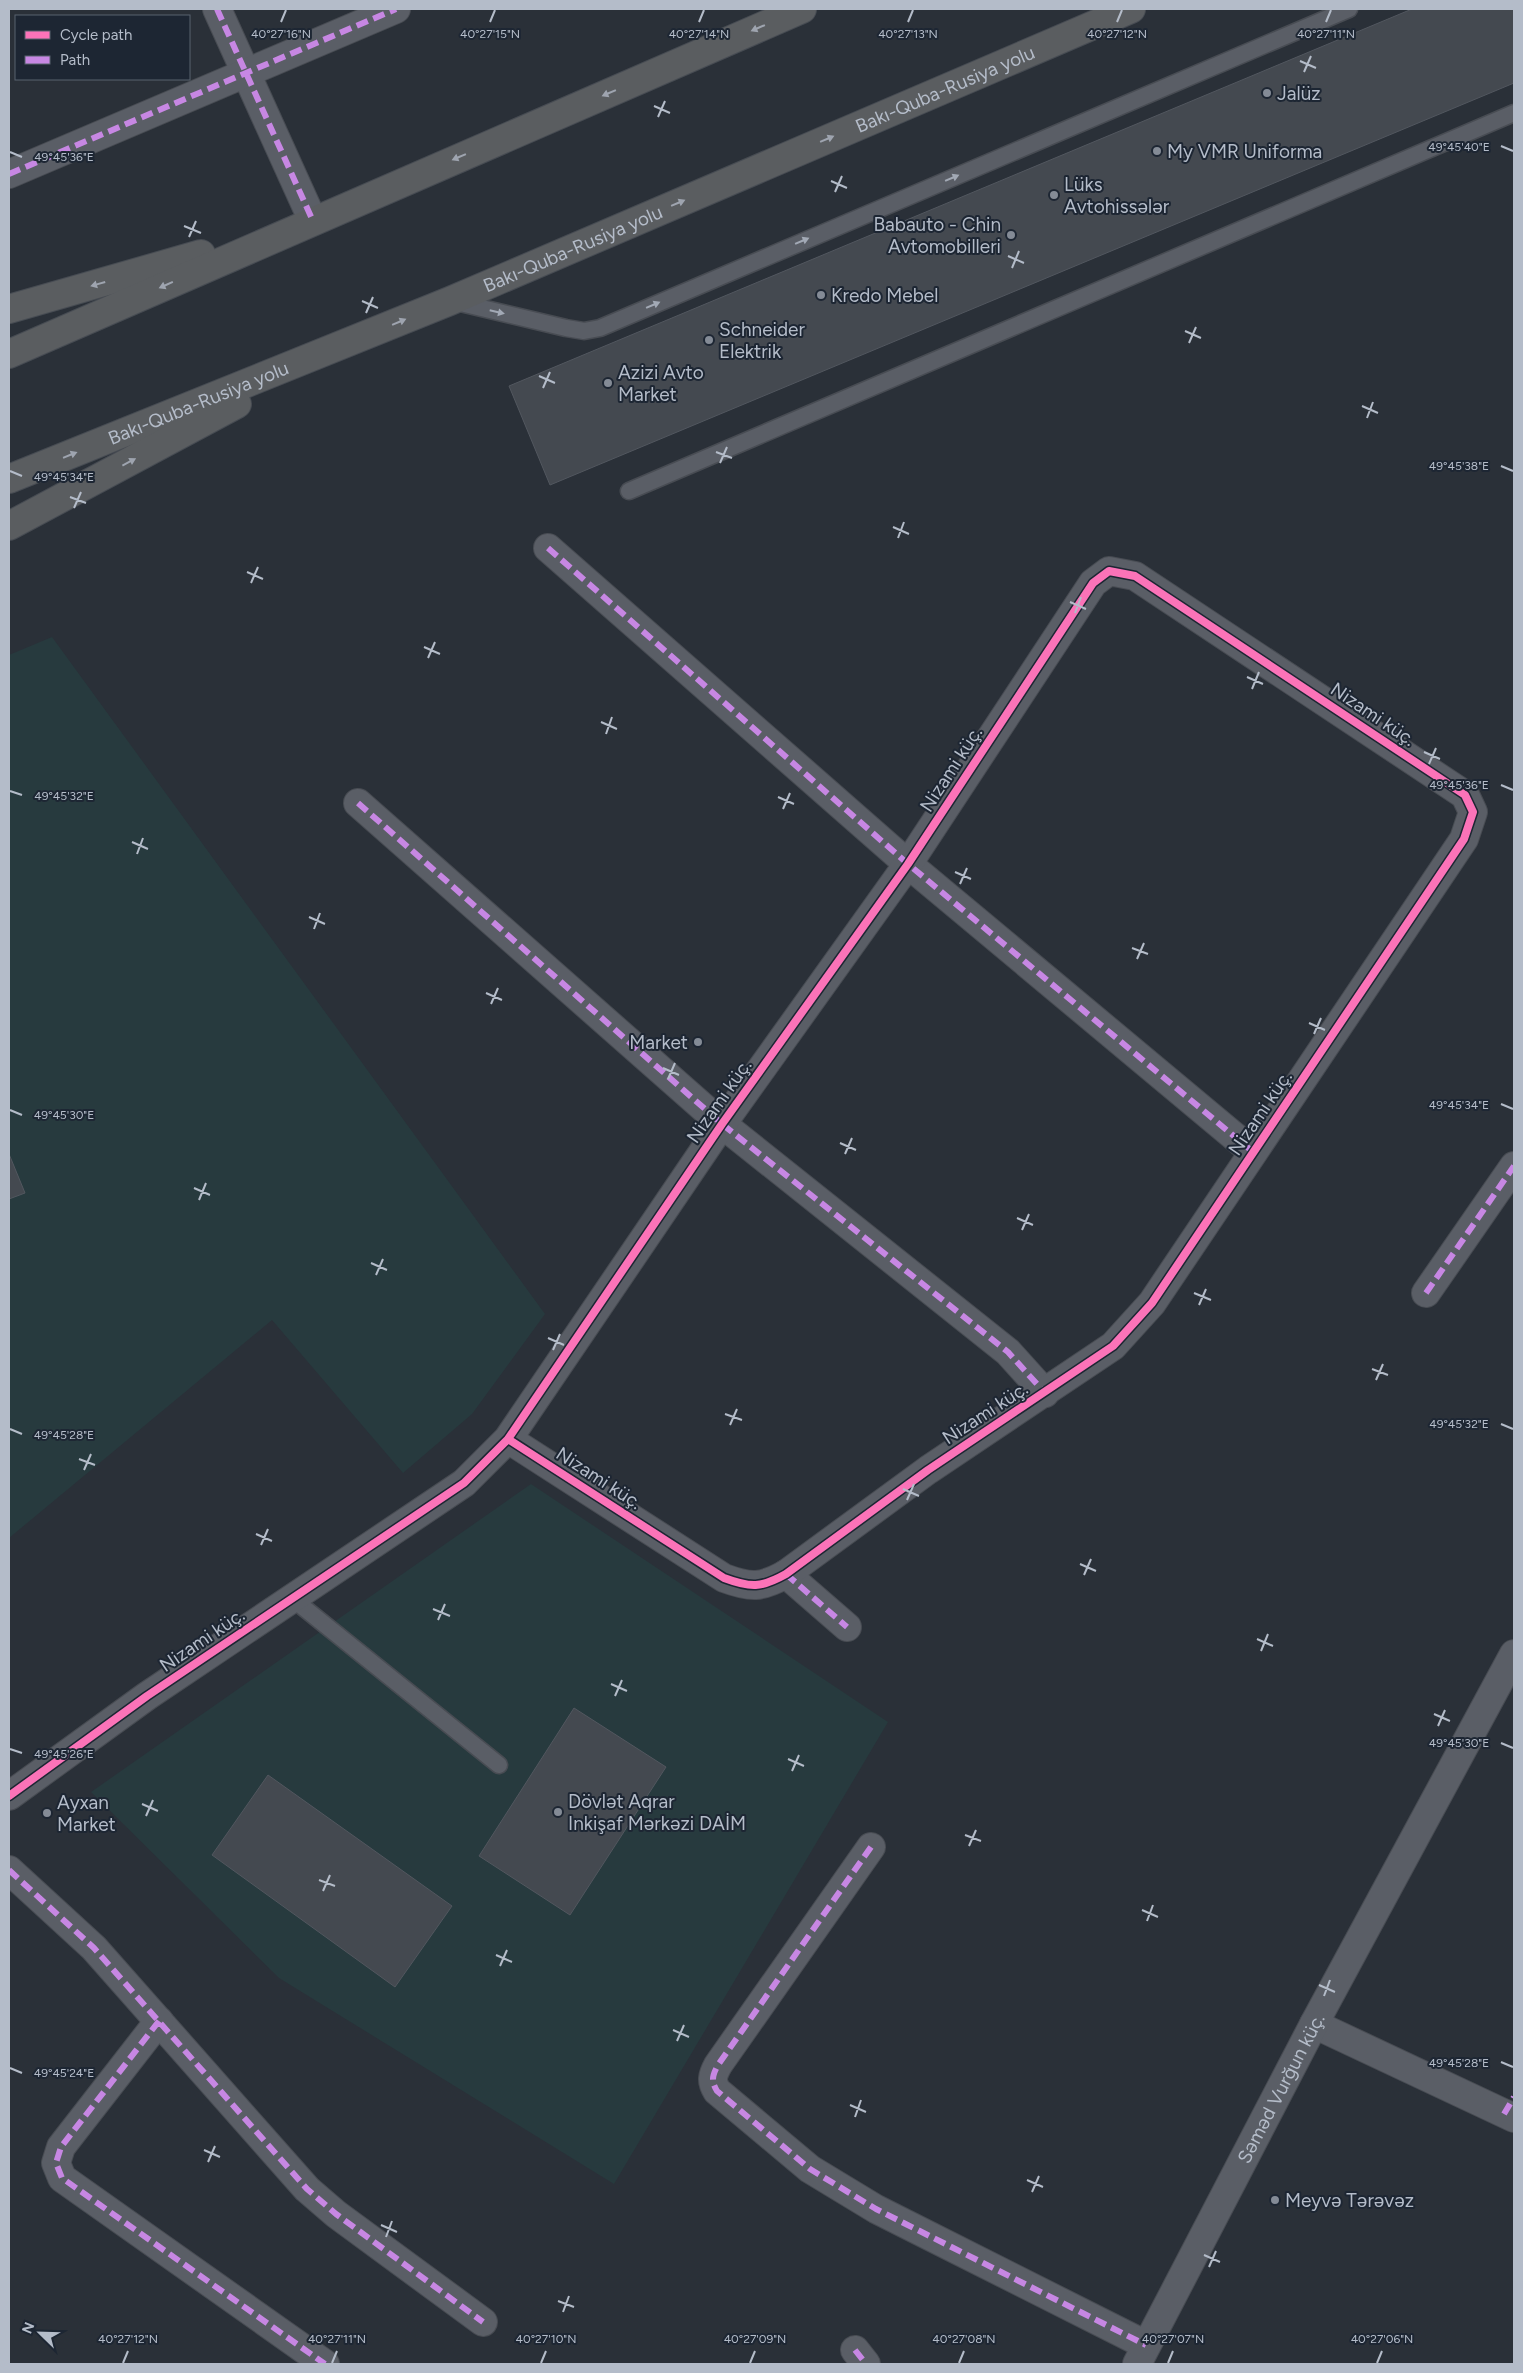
<svg xmlns="http://www.w3.org/2000/svg" width="1523" height="2373" viewBox="0 0 1523 2373" font-family="Figtree,sans-serif">
  <style>
    .green { fill: #273a3e }
    .building { fill: #444950; stroke: #52575f }
    .lines { fill: none; stroke-linecap: round; stroke-linejoin: round }
    .lane-casing { stroke: #484c53; stroke-width: 19 }
    .street-casing { stroke: #484c53; stroke-width: 30 }
    .highway-casing { stroke: #474c53; stroke-width: 30 }
    .lane { stroke: #5a5e66; stroke-width: 16 }
    .street { stroke: #5a5e66; stroke-width: 28 }
    .highway { stroke: #5a5d60; stroke-width: 28 }
    .quiet { stroke: #c787e3; stroke-width: 6; stroke-dasharray: 12 6; stroke-linecap: butt }
    .cycleway-casing { stroke: #1d2633; stroke-width: 11 }
    .cycleway { stroke: #fb73b8; stroke-width: 8 }
    .oneway { fill: #9ea4af }
    .oneway2 { fill: #a2a9b5 }
    .ticks { fill: none; stroke: #b4bcc9; stroke-width: 2 }
    .poi-dot { fill: #848b96; stroke: #1d2633; stroke-width: 2 }
    .labels { text-anchor: middle; dominant-baseline: central; stroke-width: 4; stroke-linejoin: round; paint-order: stroke }
    .street-label { font-size: 19px; fill: #b4bcc9; stroke: #1d2633 }
    .poi-label { font-size: 19px; fill: #b4bcc9; stroke: #1d2633; text-anchor: start }
    .ticks-label { font-size: 12px; text-anchor: middle; fill: #b4bcc9; stroke: #1d2633; stroke-width: 4; stroke-linejoin: round; paint-order: stroke }
  </style>
  <rect width="100%" height="100%" fill="#2a3038"/>
  <path class="green" d="M52,637l493,677 -73,100 -69,59 -131,-153 -263,218v-883z
    M531,1484l357,238 -274,462 -335,-206 -188,-186z"/>
  <path class="building" d="M1412,9h102v74l-964,402 -41,-99z
    M9,1154l16,39 -16,6z
    M574,1708l92,59 -96,148 -91,-59z
    M268,1775l184,131 -57,81 -183,-132z"/>
  <g class="lines">
    <g class="lane-casing">
      <path id="lane" d="M452,301l114,27 18,3 16,-3 749,-319
        M629,491l885,-378
        M293,1599l206,166"/>
    </g>
    <g class="street-casing">
      <g id="street">
        <path d="M217,9l96,212"/>
        <path d="M9,174l387,-165"/>
        <path d="M548,548l360,316 345,288"/>
        <path d="M358,803l364,321 286,228 37,41"/>
        <path d="M1426,1293l88,-127"/>
        <path d="M786,1574l61,53"/>
        <path d="M9,1796l138,-100 317,-213 44,-44 214,-315 186,-260 185,-281 16,-12 26,5 330,219 8,17 -9,27 -312,464 -39,43 -185,124 -142,104c-25,14 -35,14 -62,4l-216,-139"/>
        <path d="M871,1847l-153,218c-6,11 -7,16 -1,26l93,78 66,40 270,136"/>
        <path d="M9,1870l85,78 213,241 29,25 147,108"/>
        <path d="M159,2021l-98,126 -5,16 6,15 263,186"/>
        <path d="M1314,2024l200,94"/>
        <path d="M855,2350l11,14"/>
        <path id="s1" d="M1137,2364l177,-340 200,-370"/>
      </g>
    </g>
    <g class="highway-casing">
      <g id="highway">
        <path d="M9,309l192,-55"/>
        <path d="M9,354l793,-345"/>
        <path id="s2" d="M9,479l441,-178 681,-292"/>
        <path d="M9,526l228,-122"/>
      </g>
    </g>
    <use href="#lane" class="lane"/>
    <use href="#street" class="street"/>
    <use href="#highway" class="highway"/>
    <path class="quiet" d="M217,9l96,212
      M9,174l387,-165
      M548,548l360,316 345,288
      M358,803l364,321 286,228 37,41
      M1426,1293l88,-127
      M786,1574l61,53
      M871,1847l-153,218c-6,11 -7,16 -1,26l93,78 66,40 270,136
      M9,1870l85,78 213,241 29,25 147,108
      M159,2021l-98,126 -5,16 6,15 263,186
      M1504,2114l10,-17
      M855,2350l11,14"/>
    <g class="cycleway-casing">
      <path id="cycleway" d="M9,1796l138,-100 317,-213 44,-44 214,-315 186,-260 185,-281 16,-12 26,5 330,219 8,17 -9,27 -312,464 -39,43 -185,124 -142,104c-25,14 -35,14 -62,4l-216,-139"/>
    </g>
    <use href="#cycleway" class="cycleway"/>
  </g>
  <defs><path id="oneway-solid" d="M-6-.8H1V-3.2L6.5 0L1 3.2V.8H-6Z" transform="scale(1.25)"/></defs>
  <g class="oneway">
    <use href="#oneway-solid" transform="translate(758 28) rotate(157)"/>
    <use href="#oneway-solid" transform="translate(609 93) rotate(157)"/>
    <use href="#oneway-solid" transform="translate(827 139) rotate(-23)"/>
    <use href="#oneway-solid" transform="translate(459 157) rotate(157)"/>
    <use href="#oneway-solid" transform="translate(678 203) rotate(-23)"/>
    <use href="#oneway-solid" transform="translate(98 284) rotate(164)"/>
    <use href="#oneway-solid" transform="translate(166 285) rotate(156)"/>
    <use href="#oneway-solid" transform="translate(399 322) rotate(-23)"/>
    <use href="#oneway-solid" transform="translate(70 455) rotate(-22)"/>
    <use href="#oneway-solid" transform="translate(129 462) rotate(-28)"/>
  </g>
  <g class="oneway2">
    <use href="#oneway-solid" transform="translate(952 178) rotate(-23)"/>
    <use href="#oneway-solid" transform="translate(802 241) rotate(-23)"/>
    <use href="#oneway-solid" transform="translate(653 305) rotate(-23)"/>
    <use href="#oneway-solid" transform="translate(497 312) rotate(13)"/>
  </g>
  <path class="ticks" d="M281,22l5,-12M490,22l5,-12M699,22l5,-12M908,22l5,-12M1117,22l5,-12M1326,22l5,-12M1300,61l16,7M1304,72l7,-16M654,106l16,7M658,117l7,-16M1501,146l12,5M10,152l12,5M831,181l16,7M835,192l7,-16M184,226l17,7M189,237l7,-16M1008,256l16,7M1012,268l7,-17M362,301l16,7M366,313l7,-16M1185,331l16,7M1189,343l7,-16M539,376l16,7M543,388l7,-16M1362,406l16,7M1367,418l6,-16M716,452l16,6M720,463l7,-16M1501,466l12,5M10,471l12,5M70,497l16,6M74,508l7,-16M893,527l16,7M898,538l6,-16M247,572l16,7M251,583l7,-16M1070,602l16,7M1075,613l6,-16M424,647l16,7M428,658l7,-16M1247,677l16,7M1252,689l7,-17M601,722l16,7M606,734l6,-17M1424,752l16,7M1429,764l7,-16M1501,785l12,5M10,791l12,4M778,797l16,7M783,809l7,-16M132,842l16,7M137,854l6,-16M955,872l16,7M960,884l7,-16M309,917l16,7M314,929l6,-16M1132,948l16,6M1137,959l7,-16M486,993l16,7M491,1004l7,-16M1309,1023l16,7M1314,1034l7,-16M663,1068l16,7M668,1079l7,-16M1501,1104l12,5M10,1110l12,5M840,1143l16,7M845,1154l7,-16M194,1188l16,7M199,1200l7,-17M1017,1218l16,7M1022,1230l7,-16M371,1263l16,7M376,1275l7,-16M1194,1293l17,7M1199,1305l7,-16M548,1338l16,7M553,1350l7,-16M1372,1369l16,6M1376,1380l7,-16M725,1414l17,6M1501,1424l12,5M730,1425l7,-16M10,1429l12,5M79,1459l16,6M84,1470l7,-16M903,1489l16,7M907,1500l7,-16M256,1534l16,7M261,1545l7,-16M1080,1564l16,7M1084,1575l7,-16M433,1609l17,7M438,1620l7,-16M1257,1639l16,7M1261,1651l7,-17M611,1684l16,7M615,1696l7,-16M1434,1714l16,7M1438,1726l7,-16M1501,1743l12,5M10,1749l12,4M788,1759l16,7M792,1771l7,-16M142,1804l16,7M146,1816l7,-16M965,1835l16,6M969,1846l7,-16M319,1880l16,6M323,1891l7,-16M1142,1910l16,7M1147,1921l6,-16M496,1955l16,7M500,1966l7,-16M1319,1985l16,7M1324,1996l6,-16M673,2030l16,7M677,2041l7,-16M1501,2062l12,5M10,2068l12,5M850,2105l16,7M855,2117l6,-17M204,2150l16,7M208,2162l7,-16M1027,2180l16,7M1032,2192l7,-16M381,2225l16,7M386,2237l6,-16M1204,2255l16,7M1209,2267l7,-16M558,2301l16,6M563,2312l6,-16M123,2363l5,-12M332,2363l5,-12M541,2363l5,-12M750,2363l5,-12M959,2363l5,-12M1168,2363l5,-12M1377,2363l5,-12"/>
  <g class="poi-dot">
    <circle cx="1267" cy="93" r="5"/>
    <circle cx="1157" cy="151" r="5"/>
    <circle cx="1054" cy="195" r="5"/>
    <circle cx="1011" cy="235" r="5"/>
    <circle cx="821" cy="295" r="5"/>
    <circle cx="709" cy="340" r="5"/>
    <circle cx="608" cy="383" r="5"/>
    <circle cx="698" cy="1042" r="5"/>
    <circle cx="558" cy="1812" r="5"/>
    <circle cx="47" cy="1813" r="5"/>
    <circle cx="1275" cy="2200" r="5"/>
  </g>
  <g class="labels">
    <g class="street-label">
      <text stroke="none"><textPath href="#s2" startOffset="1014">Bakı-Quba-Rusiya yolu</textPath></text>
      <text stroke="none"><textPath href="#s2" startOffset="609">Bakı-Quba-Rusiya yolu</textPath></text>
      <text stroke="none"><textPath href="#s2" startOffset="204">Bakı-Quba-Rusiya yolu</textPath></text>
      <text transform="translate(1373 714) rotate(34)">Nizami küç.</text>
      <text transform="translate(951 769) rotate(-57)">Nizami küç.</text>
      <text transform="translate(719 1101) rotate(-55)">Nizami küç.</text>
      <text transform="translate(1260 1113) rotate(-56)">Nizami küç.</text>
      <text transform="translate(985 1413) rotate(-33)">Nizami küç.</text>
      <text transform="translate(599 1478) rotate(33)">Nizami küç.</text>
      <text transform="translate(202 1640) rotate(-34)">Nizami küç.</text>
      <text stroke="none"><textPath href="#s1" startOffset="311">Səməd Vurğun küç.</textPath></text>
    </g>
    <g class="poi-label">
      <text x="1277" y="93">Jalüz</text>
      <text x="1167" y="151">My VMR Uniforma</text>
      <text x="1064" y="184">Lüks<tspan x="1064" dy="22">Avtohissələr</tspan></text>
      <text x="1001" y="224" text-anchor="end">Babauto - Chin<tspan x="1001" dy="22">Avtomobilleri</tspan></text>
      <text x="831" y="295">Kredo Mebel</text>
      <text x="719" y="329">Schneider<tspan x="719" dy="22">Elektrik</tspan></text>
      <text x="618" y="372">Azizi Avto<tspan x="618" dy="22">Market</tspan></text>
      <text x="688" y="1042" text-anchor="end">Market</text>
      <text x="568" y="1801">Dövlət Aqrar<tspan x="568" dy="22">Inkişaf Mərkəzi DAİM</tspan></text>
      <text x="57" y="1802">Ayxan<tspan x="57" dy="22">Market</tspan></text>
      <text x="1285" y="2200">Meyvə Tərəvəz</text>
    </g>
  </g>
  <g class="ticks-label">
    <text x="699" y="38">40°27'14"N</text>
    <text x="281" y="38">40°27'16"N</text>
    <text x="490" y="38">40°27'15"N</text>
    <text x="908" y="38">40°27'13"N</text>
    <text x="1117" y="38">40°27'12"N</text>
    <text x="1326" y="38">40°27'11"N</text>
    <text x="1459" y="151">49°45'40"E</text>
    <text x="64" y="161">49°45'36"E</text>
    <text x="1459" y="470">49°45'38"E</text>
    <text x="64" y="481">49°45'34"E</text>
    <text x="1459" y="789">49°45'36"E</text>
    <text x="64" y="800">49°45'32"E</text>
    <text x="1459" y="1109">49°45'34"E</text>
    <text x="64" y="1119">49°45'30"E</text>
    <text x="1459" y="1428">49°45'32"E</text>
    <text x="64" y="1439">49°45'28"E</text>
    <text x="1459" y="1747">49°45'30"E</text>
    <text x="64" y="1758">49°45'26"E</text>
    <text x="1459" y="2067">49°45'28"E</text>
    <text x="64" y="2077">49°45'24"E</text>
    <text x="128" y="2343">40°27'12"N</text>
    <text x="337" y="2343">40°27'11"N</text>
    <text x="546" y="2343">40°27'10"N</text>
    <text x="755" y="2343">40°27'09"N</text>
    <text x="964" y="2343">40°27'08"N</text>
    <text x="1173" y="2343">40°27'07"N</text>
    <text x="1382" y="2343">40°27'06"N</text>
  </g>
  <rect width="1523" height="2373" fill="none" stroke="#b4bcc9" stroke-width="20"/>
  <rect x="15" y="15" width="175" height="65" fill="#1d2633" stroke="#59626f"/>
  <rect x="25" y="31" width="25" height="8" fill="#fb73b8" stroke="#59626f"/>
  <text x="60" y="40" font-size="15" fill="#b4bcc9">Cycle path</text>
  <rect x="25" y="56" width="25" height="8" fill="#c787e3" stroke="#59626f"/>
  <text x="60" y="65" font-size="15" fill="#b4bcc9">Path</text>
  <g transform="translate(40 2333) rotate(293)" stroke="#1d2633" stroke-width="4" paint-order="stroke">
  <path d="M0-4L9 19L0 12L-9 19Z" fill="#b4bcc9"/>
  <text y="-8" font-size="14" font-weight="bold" text-anchor="middle" fill="#b4bcc9">N</text>
  </g>
</svg>
